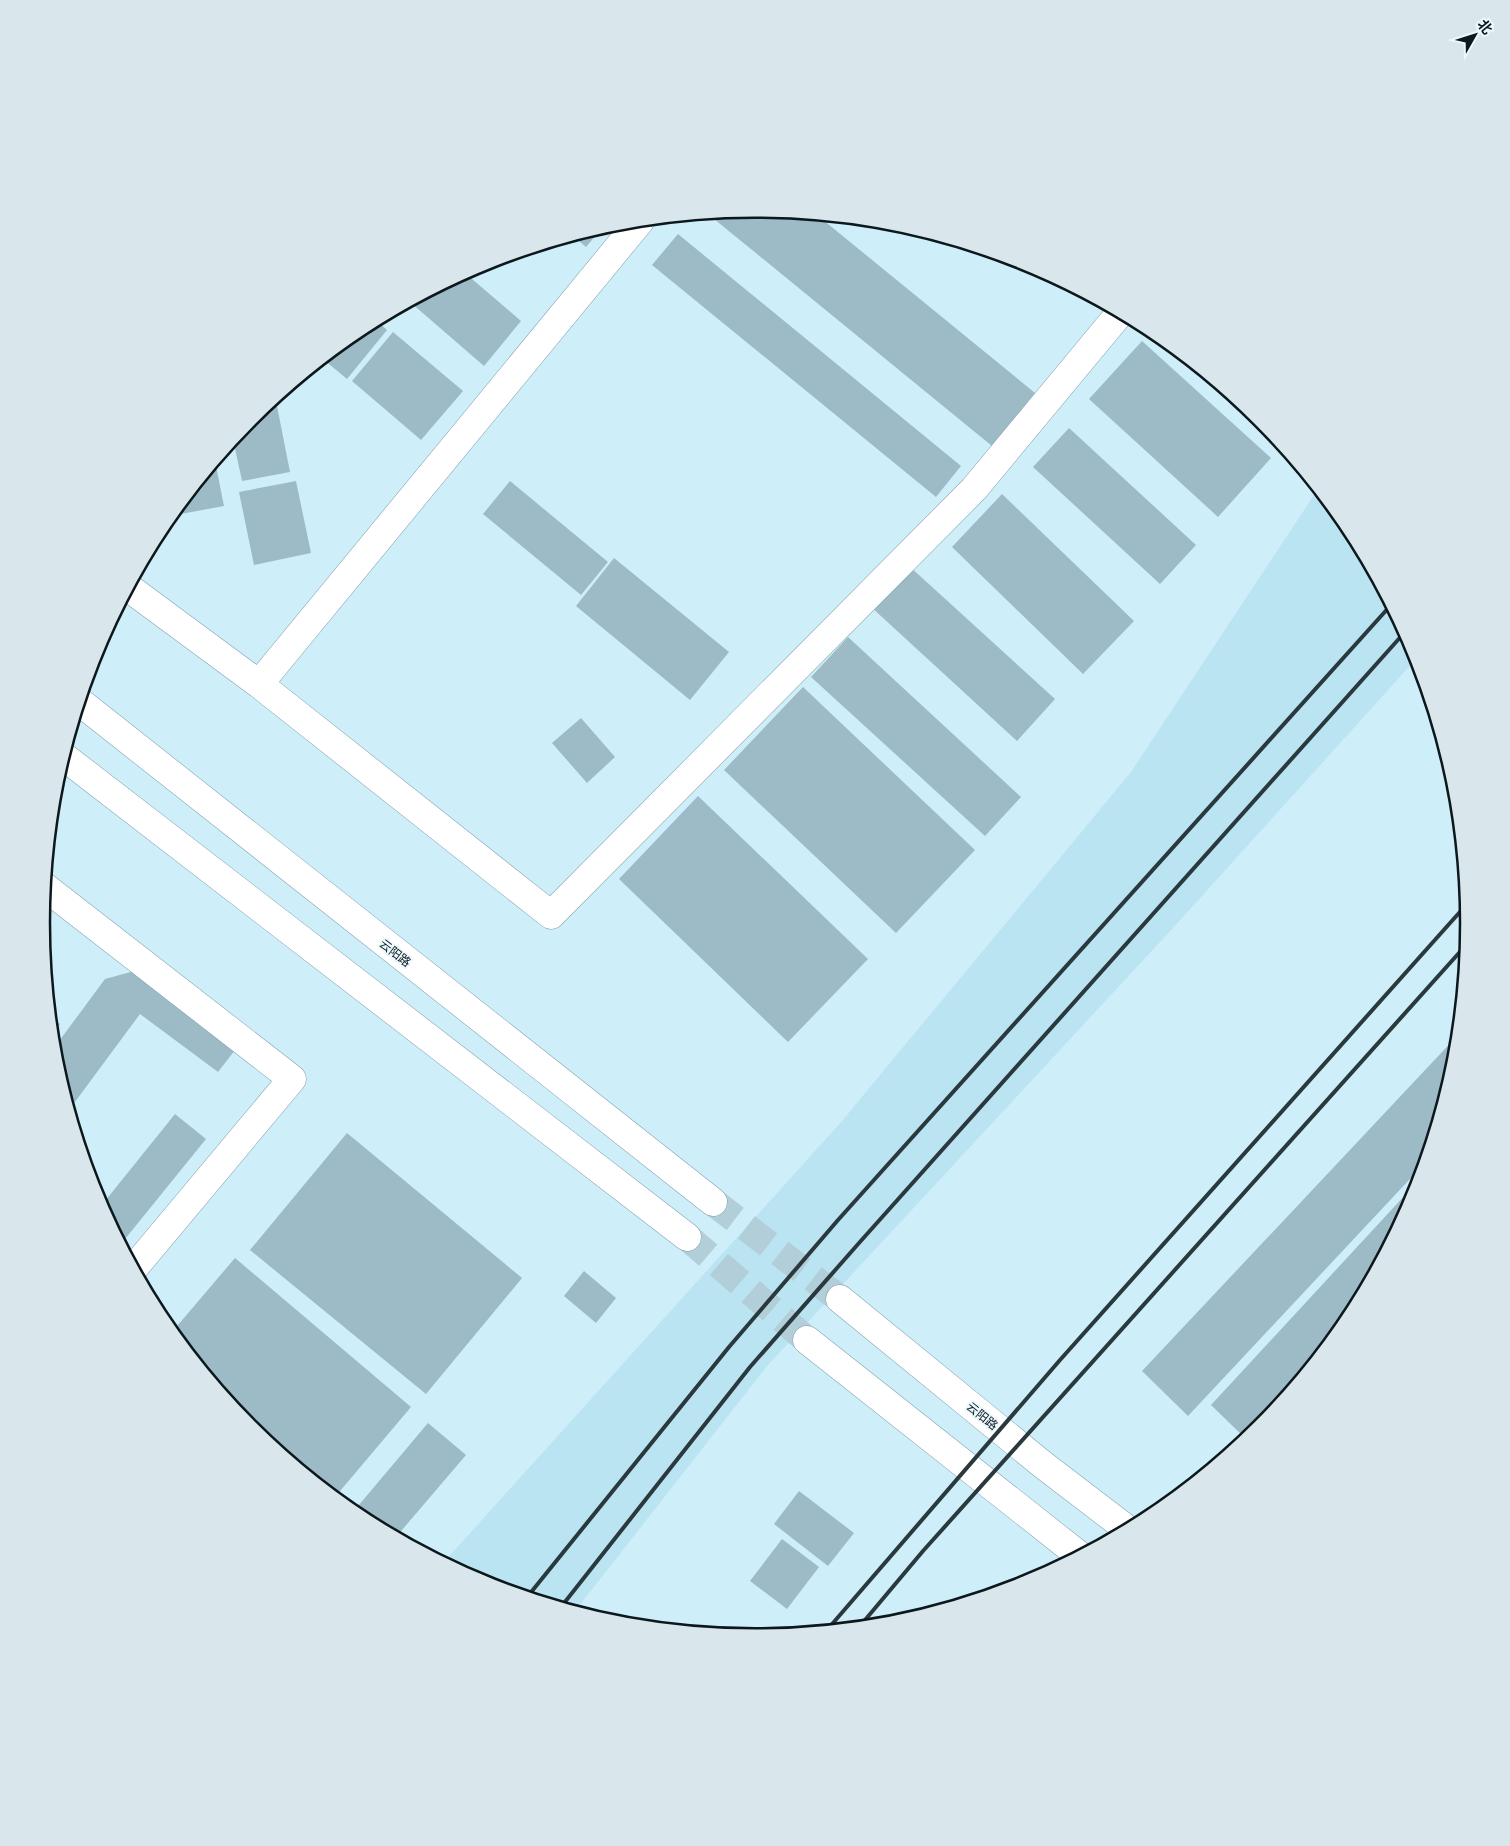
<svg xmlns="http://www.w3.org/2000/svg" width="1510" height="1846" viewBox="0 0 1510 1846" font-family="Georgia,'Noto Sans SC',serif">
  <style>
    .built { fill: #bbe4f3 }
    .building { fill: #9cbbc7 }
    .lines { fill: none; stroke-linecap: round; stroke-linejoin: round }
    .tertiary-tunnel { stroke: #b1ced9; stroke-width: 28; stroke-dasharray: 28 14; stroke-linecap: butt }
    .minor-casing { stroke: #83a1ac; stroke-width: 29 }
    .tertiary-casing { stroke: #83a1ac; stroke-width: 29 }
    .minor { stroke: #fff; stroke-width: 28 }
    .tertiary { stroke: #fff; stroke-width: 28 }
    .rail { stroke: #2a393e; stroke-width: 4 }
    .labels { text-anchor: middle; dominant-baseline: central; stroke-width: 4; stroke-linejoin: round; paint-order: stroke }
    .street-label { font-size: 12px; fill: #0c181c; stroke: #ebf8fd }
    .rim { fill: none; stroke: #0c181c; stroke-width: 2.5 }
  </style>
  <rect width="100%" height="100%" fill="#ceeefa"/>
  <path class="built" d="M1318,489l31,38 66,123 2,8 -244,270 -405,437 -193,246 -93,-29 -38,-20 398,-441 289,-349z"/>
  <path class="building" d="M755,209l62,6 218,178 -43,53 -284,-232z
    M603,227l-17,20 -13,-11 14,-4z
    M678,234l283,232 -25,31 -284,-232z
    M465,273l56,48 -37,45 -74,-64z
    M376,320l11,10 -40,49 -24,-20 36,-30z
    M393,332l70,59 -42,49 -69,-59z
    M1142,341l129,117 -53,59 -129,-118z
    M277,406l13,66 -48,9 -9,-42 18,-21 11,-10z
    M1069,428l127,117 -36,39 -127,-117z
    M215,461l9,45 -43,8 -2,-9z
    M296,481l15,72 -57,12 -15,-73z
    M510,481l98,81 -27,33 -98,-81z
    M1002,494l132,127 -51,53 -131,-127z
    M614,558l115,94 -39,48 -114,-94z
    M908,565l147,134 -38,42 -147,-135z
    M848,637l173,160 -36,39 -174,-159z
    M803,687l172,163 -79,83 -172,-163z
    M581,718l34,39 -28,26 -35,-40z
    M698,796l170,163 -80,83 -169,-163z
    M138,970l101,75 -21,27 -78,-58 -71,96 -14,-48 -1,-14 51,-69z
    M50,1017l10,7 -8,10 -1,-10z
    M1458,1035l-3,28 -31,101 -236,252 -46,-45z
    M175,1114l31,25 -85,105 -20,-38z
    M347,1133l175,145 -96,116 -176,-144z
    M1419,1180l-5,16 -66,124 -89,108 -13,11 -35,-34z
    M235,1258l176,149 -76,90 -85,-70 -78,-95z
    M584,1271l32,27 -20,25 -32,-27z
    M428,1423l38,32 -70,82 -43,-25z
    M799,1491l55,42 -26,33 -54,-42z
    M782,1539l37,28 -32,42 -37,-28z"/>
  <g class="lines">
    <path class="tertiary-tunnel" d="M713,1202l127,97
      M687,1237l120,103"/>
    <g class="minor-casing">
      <path id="minor" d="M129,588l130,96 292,231 423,-426 146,-176
        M259,684l381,-463
        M45,887l247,192 -158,189"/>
    </g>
    <g class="tertiary-casing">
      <path id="tertiary" d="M80,702l633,500
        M63,756l624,481
        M840,1299l202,165 85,65
        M807,1340l272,215"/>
    </g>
    <use href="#minor" class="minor"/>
    <use href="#tertiary" class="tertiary"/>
    <path class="rail" d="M528,1596l201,-249 109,-127 553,-615
      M561,1607l189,-240 109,-124 546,-611
      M860,1626l63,-75 544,-607
      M827,1630l233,-270 407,-456"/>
  </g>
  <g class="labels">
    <g class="street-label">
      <text transform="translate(396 952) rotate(38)">云阳路</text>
      <text transform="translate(983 1415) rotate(39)">云阳路</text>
    </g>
  </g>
  <path d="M0 0H1510V1846H0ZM50 923a705 705 0 1 1 1410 0a705 705 0 1 1-1410 0Z" fill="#d9e6eb" fill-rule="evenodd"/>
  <path class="rim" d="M50 923a705 705 0 1 1 1410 0a705 705 0 1 1-1410 0Z"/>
  <g transform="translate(1475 35) rotate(51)" stroke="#ebf8fd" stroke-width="4" paint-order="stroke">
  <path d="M0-4L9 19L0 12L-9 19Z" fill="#0c181c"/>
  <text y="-8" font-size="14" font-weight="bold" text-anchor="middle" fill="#0c181c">北</text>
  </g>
</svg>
